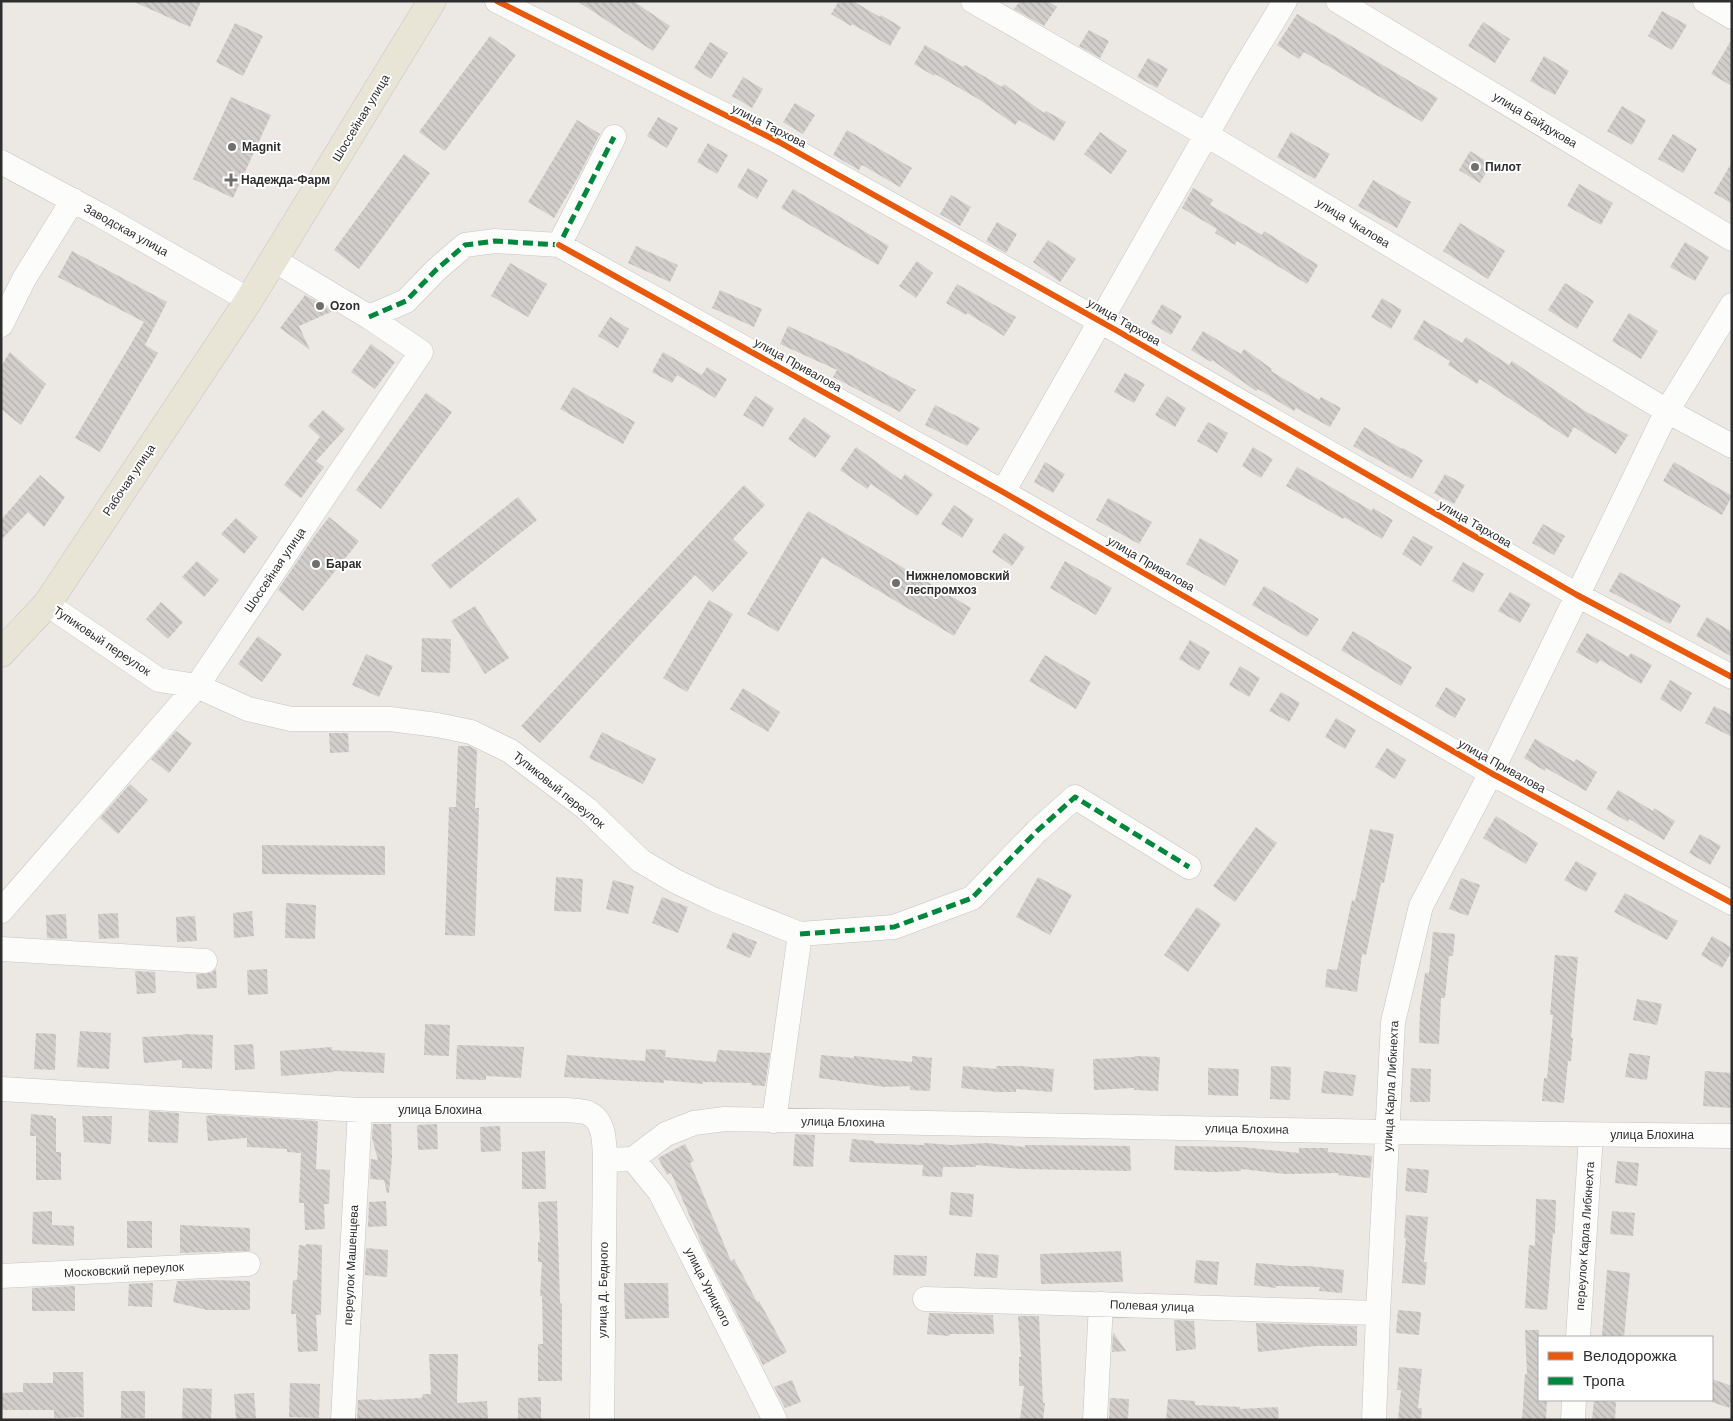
<svg xmlns="http://www.w3.org/2000/svg" width="1733" height="1421" viewBox="0 0 1733 1421" font-family="Helvetica,sans-serif">
  <style>
    .building { fill: url(#building-back-hatch) }
    .lines { fill: none; stroke-linecap: round; stroke-linejoin: round }
    .minor-casing { stroke: #c5c4c5; stroke-width: 25 }
    .major-casing { stroke: #c6c5c4; stroke-width: 29 }
    .minor { stroke: #fcfcfb; stroke-width: 24 }
    .major { stroke: #e8e4d6; stroke-width: 28 }
    .quiet { stroke: #00873e; stroke-width: 5; stroke-dasharray: 10 5; stroke-linecap: butt }
    .cycleway-casing { stroke: #fff; stroke-width: 9 }
    .cycleway { stroke: #e8590c; stroke-width: 6 }
    .poi-dot { fill: #706f6e; stroke: #fff; stroke-width: 2 }
    .labels { text-anchor: middle; dominant-baseline: central; stroke-width: 4; stroke-linejoin: round; paint-order: stroke }
    .street-label { font-size: 12px; fill: #2e2e2e; stroke: #fff }
    .poi-label { font-size: 12px; font-weight: bold; fill: #2e2e2e; stroke: #fff; text-anchor: start }
  </style>
  <defs>
    <pattern id="building-back-hatch" width="6" height="6" patternUnits="userSpaceOnUse" patternTransform="scale(1.25)"><rect width="6" height="6" fill="#d1cecb"/><path d="M-1 5l2 2M0 0l6 6M5-1l2 2" fill="none" stroke="#b4b1af"/></pattern>
  </defs>
  <rect width="100%" height="100%" fill="#ece8e4"/>
  <path class="building" d="M132,1h69l-11,26z
    M577,1h56l37,25 -17,25z
    M839,1h14l27,16 1,-2 20,12 -11,19 -38,-22 -1,2 -20,-12z
    M1020,1h28l9,6 -13,19 -30,-17z
    M1662,11l25,14 -15,25 -24,-14z
    M1297,14l141,84 -16,24 -118,-70 -5,7 -22,-14z
    M1483,22l27,17 -15,24 -27,-17z
    M235,23l28,13 -20,40 -27,-14z
    M1089,30l20,11 -9,17 -21,-12z
    M490,36l26,19 -71,96 -26,-19z
    M1732,39v47l-21,-12z
    M710,42l18,11 -17,26 -17,-11z
    M925,45l38,22 2,-2 37,22 2,-3 40,29 2,-2 20,11 -12,19 -35,-21 -4,5 -35,-25 -45,-26 -1,2 -20,-12z
    M1544,56l25,15 -14,24 -25,-14z
    M1148,58l20,11 -11,19 -20,-11z
    M743,77l20,12 -11,19 -20,-12z
    M231,97l40,18 -38,83 -40,-19z
    M795,103l20,12 -12,19 -20,-12z
    M1622,106l24,14 -14,25 -25,-14z
    M658,117l20,11 -11,20 -20,-12z
    M577,120l23,14 -22,43 -24,41 -26,-16z
    M847,130l65,38 -12,19 -38,-22 -3,5 -26,-15z
    M1100,132l27,19 -16,23 -27,-20z
    M1291,132l39,22 -15,25 -38,-22z
    M1673,134l24,15 -14,24 -25,-14z
    M708,143l20,12 -11,19 -20,-12z
    M1470,151l21,13 -11,19 -21,-13z
    M404,154l26,19 -71,96 -25,-19z
    M1732,162v42l-18,-11z
    M748,168l20,12 -11,19 -20,-12z
    M1373,180l38,22 -14,26 -39,-22z
    M1579,184l34,19 -12,22 -34,-19z
    M1193,188l20,12 -3,5 52,30 2,-4 54,34 -11,19 -70,-43 -2,4 -20,-12 2,-4 -35,-21z
    M793,189l96,57 -11,19 -97,-57z
    M951,195l20,12 -11,19 -20,-12z
    M997,222l20,12 -11,19 -20,-12z
    M1460,223l45,28 -17,28 -45,-28z
    M1048,240l28,19 -16,23 -27,-20z
    M1685,242l24,15 -14,24 -25,-14z
    M636,246l42,19 -8,17 -42,-19z
    M72,251l95,51 -22,43 13,8 -58,99 -25,-14 69,-116 -86,-45z
    M917,261l16,12 -17,25 -17,-12z
    M510,263l37,21 -19,33 -37,-21z
    M1565,283l29,18 -17,28 -29,-19z
    M957,284l59,33 -12,19 -37,-23 -1,2 -20,-12z
    M720,290l42,19 -8,18 -42,-19z
    M305,295l28,16 -34,15 11,24 -30,-22z
    M1382,298l20,12 -11,19 -20,-12z
    M1162,304l20,12 -11,19 -20,-12z
    M1629,313l29,18 -17,28 -29,-18z
    M610,317l19,12 -11,19 -20,-12z
    M1424,320l38,23 4,-6 43,28 3,-4 73,50 43,24 -12,19 -42,-27 -6,11 -88,-59 -3,5 -29,-19 2,-4 -37,-22z
    M788,326l63,29 65,35 -16,22 -67,-35 4,-7 -57,-26z
    M1203,331l38,23 3,-5 28,20 -1,2 48,29 2,-3 20,11 -11,19 -34,-19 -2,3 -36,-22 -2,2 -44,-31 -1,2 -20,-12z
    M371,344l24,18 -20,27 -24,-17z
    M10,352l36,32 -25,41 -20,-16v-43z
    M663,352l39,23 5,-8 20,12 -12,19 -38,-23 -5,8 -20,-11z
    M1125,373l20,11 -11,19 -20,-11z
    M573,387l62,35 -12,22 -63,-35z
    M426,393l26,19 -71,97 -25,-19z
    M755,396l19,12 -11,19 -20,-12z
    M1167,396l19,12 -11,19 -20,-12z
    M935,405l45,23 -13,18 -42,-21z
    M323,410l22,19 -29,32 8,6 -23,31 -17,-13 36,-48 -12,-11z
    M804,417l27,19 -16,22 -27,-19z
    M1208,422l20,11 -11,20 -20,-12z
    M1364,427l38,22 1,-1 20,12 -11,19 -59,-33z
    M856,447l45,33 4,-6 28,20 -16,22 -46,-32 -4,5 -27,-19z
    M1253,447l20,12 -12,19 -19,-12z
    M1045,462l20,12 -12,19 -19,-11z
    M1674,462l58,34 -10,19 -59,-34z
    M1297,467l75,44 1,-3 20,12 -11,19 -38,-22 -1,2 -57,-33z
    M1445,474l20,11 -11,19 -20,-11z
    M40,475l25,22 -21,30 -16,-15 -27,28v-20z
    M744,485l21,20 -32,34 15,14 -35,39 -18,-17 -155,168 -19,-17z
    M518,497l19,23 -87,69 -19,-24z
    M1108,498l44,24 -13,22 -43,-24z
    M954,505l20,14 -12,19 -21,-14z
    M808,511l163,97 -17,28 -132,-79 -44,75 -31,-18z
    M329,517l30,24 -56,70 -25,-21 38,-56z
    M236,518l22,19 -14,17 -23,-20z
    M1543,524l22,12 -11,19 -22,-12z
    M1004,533l21,14 -13,19 -20,-14z
    M1413,536l20,11 -12,19 -19,-12z
    M1200,538l39,22 -14,26 -39,-22z
    M197,561l22,19 -15,17 -22,-20z
    M1065,561l47,27 -16,27 -46,-27z
    M1463,562l21,12 -11,19 -21,-12z
    M1620,572l61,33 -11,19 -61,-33z
    M1264,586l55,33 -12,18 -55,-32z
    M1510,592l21,12 -11,19 -22,-12z
    M709,600l24,14 -46,78 -24,-14z
    M161,602l22,20 -15,17 -22,-20z
    M475,606l34,52 -24,16 -34,-53z
    M1707,617l25,15v25l-36,-21z
    M1353,631l59,36 -11,19 -60,-36z
    M1587,633l41,24 3,-4 21,12 -11,19 -41,-24 -3,4 -21,-12z
    M258,636l24,18 -20,28 -24,-18z
    M422,638l29,1 -1,34 -29,-1z
    M1190,640l20,12 -11,19 -20,-12z
    M366,654l27,12 -14,31 -27,-12z
    M1045,655l46,27 -15,27 -47,-28z
    M1240,666l20,12 -11,19 -20,-12z
    M1670,680l22,13 -11,19 -21,-13z
    M1446,687l20,12 -11,19 -20,-12z
    M743,688l37,24 -12,20 -38,-23z
    M1281,692l19,11 -11,19 -20,-11z
    M1714,706l18,9v22l-27,-14z
    M1336,718l20,12 -11,19 -20,-12z
    M176,731l16,12 -23,30 -18,-14z
    M602,732l54,27 -13,25 -54,-26z
    M329,733h19l1,19 -19,1z
    M1535,739l39,23 2,-3 21,13 -11,19 -40,-23 -1,3 -21,-13z
    M458,746h11l8,4 -2,58h4l-4,128 -30,-1 4,-128h7z
    M1387,748l19,12 -11,19 -20,-12z
    M130,784l18,16 -30,34 -18,-16z
    M1618,790l35,21 1,-3 21,13 -11,19 -35,-21 -1,3 -22,-13z
    M1496,816l42,27 -12,21 -43,-26z
    M1256,827l21,16 -42,59 -22,-16z
    M1370,829l24,5 -10,49h-3l-15,72 -4,-1 -5,38 -32,-5 2,-18 10,1 15,-70 3,1z
    M1700,834l21,12 -11,19 -21,-12z
    M262,845l123,1v29l-123,-1z
    M1576,861l21,12 -11,19 -22,-12z
    M556,877l27,2 -2,33 -27,-1z
    M1038,877l34,18 -22,40 -34,-18z
    M1461,878l19,7 -12,31 -19,-7z
    M613,880l21,6 -6,28 -22,-5z
    M1625,893l53,28 -11,19 -53,-28z
    M662,897l26,10 -10,26 -26,-10z
    M286,903l30,2 -1,34 -30,-1z
    M1197,907l24,17 -33,48 -24,-17z
    M252,911l2,25 -20,2 -1,-25z
    M118,913l1,25 -20,1 -1,-25z
    M66,914l1,25 -20,-1 -1,-23z
    M195,916l2,25 -20,1 -1,-25z
    M733,932l24,10 -7,16 -24,-10z
    M1433,932l22,2 -2,22h-4l-4,42h-4l-2,46 -20,-1 1,-34 5,-36h4z
    M1712,936l20,12v3l-10,17 -21,-13z
    M1555,955l23,2 -7,81h2l-2,23h-3l-4,42 -22,-2 2,-23h3l6,-63h-3z
    M216,969l1,19 -20,1 -1,-15 15,-1z
    M267,969l1,25 -20,1 -1,-25z
    M135,971l20,1 1,21 -19,1z
    M1637,999l25,5 -5,21 -24,-5z
    M425,1024l25,1 -1,31 -25,-1z
    M80,1031l31,2 -2,36 -32,-2z
    M36,1033l20,1 -1,36 -21,-1z
    M183,1034l30,1 -1,34 -30,-1v-8l-38,3 -2,-26 41,-2z
    M253,1044l2,25 -20,1 -1,-25z
    M457,1045l67,2 -3,31 -35,-2v4l-30,-1z
    M332,1047v3l53,3 -1,20 -50,-2v1l-53,4 -1,-25z
    M646,1049l20,1 -1,7 51,5 2,-12 52,3 -5,33 -14,-1 1,-2 -49,-1v2l-39,-4v3l-100,-6 3,-22 78,6z
    M1629,1053l21,3 -3,24 -22,-3z
    M821,1055l33,3v-2l58,6v-6l20,2 -2,33 -20,-1v-4l-25,1 -66,-9z
    M1135,1056l25,1 -2,34 -24,-1v-2l-40,2 -1,-31 42,-2z
    M963,1066l33,3v-3h24l34,3 -2,23 -36,-3v3h-18l-37,-4z
    M1271,1066l20,1 -1,33 -20,-1z
    M1208,1068l31,1 -1,27 -30,-1z
    M1411,1068l20,1 -1,33h-20z
    M1324,1071l32,4 -3,21 -32,-3z
    M1705,1071l27,2v35l-29,-2z
    M149,1111l30,2 -1,30 -30,-1z
    M31,1114l22,2v2h3v34h5v28h-25v-44h-6z
    M213,1115l105,6 -2,48 14,1 -1,34h-5l1,25 -20,1 -1,-27h-5l2,-50 -14,-1v-3l-40,-2v-9l-39,3 -2,-25z
    M82,1116h30l-1,28 -27,-2z
    M373,1124h18l1,33 -3,36h-2l-3,-13 -14,-1 1,-20 7,1 -6,-22z
    M437,1124l1,25 -20,1 -1,-25z
    M500,1126l1,25 -20,1 -1,-25z
    M795,1134l20,1 -2,32 -20,-1z
    M852,1139l22,2v2l50,2v-2l27,2 36,-2 38,4v-2l105,1 1,25 -109,-2 -46,-4v2h-33l-1,10 -20,-1 1,-11 -74,-3z
    M685,1144l9,17 -4,2 41,98 3,-2 23,43 2,-1 28,51 -24,13 -59,-116 -33,-76 -4,2 -9,-17z
    M1175,1146l67,1 57,6v-5h29v4l44,4 -2,22 -32,-3 1,-2 -54,1 -44,-5v2l-29,1 -38,-2z
    M545,1151l1,38h-24v-37z
    M1617,1161l22,2 -2,23 -22,-3z
    M1407,1168l22,2 -2,23 -22,-2z
    M951,1192l23,2 -2,23 -23,-2z
    M1536,1199l20,1 -1,34 -2,-1 -6,77 -22,-2 4,-63 6,1z
    M386,1201l1,25 -19,1 1,-25z
    M557,1201l3,102 2,1v77h-24v-37h5l-1,-48h-2l2,-34h-4v-20h2l-2,-40z
    M52,1211v14l22,1v20l-42,-2 1,-32z
    M1612,1211l23,2 -2,23 -23,-2z
    M1406,1215l22,2 -4,45h3l-2,23 -23,-2 4,-45h-2z
    M127,1221h25v27h-25z
    M180,1225l70,3v23l-70,2z
    M306,1244l16,1 -1,70h-5l2,36 -20,1 -2,-38h-5l2,-34h4l2,-35 7,1z
    M366,1248l22,2 -1,27 -22,-2z
    M1121,1251l2,31 -82,2 -1,-30z
    M976,1253l23,2 -2,23 -23,-2z
    M894,1255l33,1 -1,20 -33,-1z
    M1196,1260l23,2 -2,23 -23,-2z
    M1256,1263l35,3h17l36,4 -2,23 -23,-2 1,-4 -44,-1v2l-22,-3z
    M1607,1270l23,3 -6,64 -22,-1z
    M210,1280l40,1v29h-43l-34,-8 4,-21z
    M147,1283h6l-1,24 -24,-1 1,-22z
    M624,1283h44l1,35 -44,1z
    M75,1286v25h-43v-23z
    M1398,1310l23,2 -2,23 -23,-2z
    M929,1313l64,2 1,19h-44l-1,2 -22,-2z
    M1018,1316h21l4,87h2l-2,17h-23l4,-34h-5v-29h2z
    M1174,1320l20,1 2,28 -20,2z
    M1256,1323l101,3v20h-42l-57,6z
    M1525,1330h14v70h8l-1,20h-24l3,-46h2z
    M1113,1332l13,19 -14,1z
    M429,1354h29l-1,49 30,-2 1,19h-131l1,-20 14,-1v1l50,-2 1,-4h8z
    M1399,1367l23,2 -4,39h4l-1,12h-23l3,-30h-4z
    M53,1372h30l1,45 -30,1v-8h-53v-17l22,-1v-9h30z
    M1712,1379l20,7v12l-3,10 -17,-6z
    M792,1380l9,22 -16,6 -11,-21z
    M290,1383l30,1 -1,34 -30,-1z
    M183,1388l29,1 -1,31h-29z
    M121,1391h24v27h-24z
    M254,1393l2,25 -20,1 -2,-25z
    M541,1397v23h-23v-22z
    M1110,1398l19,1 -1,21h-19z
    M1168,1399l27,2v4l45,2v2l38,-2 1,13h-113z
    M1594,1400l22,2 -1,18h-23z"/>
  <g class="lines">
    <g class="minor-casing">
      <path id="minor" d="M497,1l282,141 335,187 463,266 155,82
        M973,1l234,134 460,276 65,35
        M1338,1l394,238
        M1705,1l27,16
        M1,162l99,53 149,85
        M559,245l444,247 488,281 241,130
        M369,317l37,-16 30,-31 29,-25 30,-4 64,4 55,-108
        M1,325l23,-46 49,-79
        M1003,492l238,-418 44,-73
        M47,604l112,76 38,6 51,23 43,10h99l47,6 34,7 39,19 77,58 54,52 34,20 40,19 85,34 -26,187
        M1,911l196,-225 224,-334 -52,-35 -95,-57
        M800,934l94,-7 78,-29 65,-67 38,-34 114,70
        M1,949l204,12
        M1,1089l359,21h208c6,1 15,1 20,3 18,8 16,32 17,47l-3,260
        M633,1159l27,33 115,228
        M605,1160l28,-1 33,-25 28,-11 31,-4 663,13 344,4
        M1,1276l247,-12
        M925,1299l453,14
        M1578,1337l13,-202
        M343,1420l17,-310
        M1095,1420l6,-116
        M1374,1420l4,-107 15,-291 28,-116 70,-133 176,-362 65,-106
        M1573,1420l1,-20"/>
    </g>
    <g class="major-casing">
      <path id="major" d="M1,653l46,-49 202,-304 183,-299"/>
    </g>
    <use href="#minor" class="minor"/>
    <use href="#major" class="major"/>
    <path class="quiet" d="M369,317l37,-16 30,-31 29,-25 30,-4 64,4 55,-108
      M800,934l94,-7 78,-29 65,-67 38,-34 114,70"/>
    <g class="cycleway-casing">
      <path id="cycleway" d="M497,1l282,141 335,187 463,266 155,82
        M559,245l444,247 488,281 241,130"/>
    </g>
    <use href="#cycleway" class="cycleway"/>
  </g>
  <g class="poi-dot">
    <circle cx="232" cy="147" r="5"/>
    <circle cx="1475" cy="167" r="5"/>
    <path d="M228.5 172.5h5v5h5v5h-5v5h-5v-5h-5v-5h5z"/>
    <circle cx="320" cy="306" r="5"/>
    <circle cx="316" cy="564" r="5"/>
    <circle cx="896" cy="583" r="5"/>
  </g>
  <g class="labels">
    <g class="street-label">
      <text transform="translate(361 118) rotate(-59)">Шоссейная улица</text>
      <text transform="translate(1535 120) rotate(31)">улица Байдукова</text>
      <text transform="translate(769 126) rotate(27)">улица Тархова</text>
      <text transform="translate(1353 223) rotate(31)">улица Чкалова</text>
      <text transform="translate(126 230) rotate(29)">Заводская улица</text>
      <text transform="translate(1124 322) rotate(30)">улица Тархова</text>
      <text transform="translate(798 365) rotate(29)">улица Привалова</text>
      <text transform="translate(129 480) rotate(-56)">Рабочая улица</text>
      <text transform="translate(1475 524) rotate(30)">улица Тархова</text>
      <text transform="translate(1151 564) rotate(30)">улица Привалова</text>
      <text transform="translate(275 570) rotate(-56)">Шоссейная улица</text>
      <text transform="translate(102 641) rotate(34)">Тупиковый переулок</text>
      <text transform="translate(1502 766) rotate(29)">улица Привалова</text>
      <text transform="translate(559 790) rotate(39)">Тупиковый переулок</text>
      <text transform="translate(1391 1086) rotate(-87)">улица Карла Либкнехта</text>
      <text x="440" y="1110">улица Блохина</text>
      <text transform="translate(843 1122) rotate(1)">улица Блохина</text>
      <text transform="translate(1247 1129) rotate(1)">улица Блохина</text>
      <text x="1652" y="1135">улица Блохина</text>
      <text transform="translate(1585 1236) rotate(-86)">переулок Карла Либкнехта</text>
      <text transform="translate(351 1265) rotate(-87)">переулок Машенцева</text>
      <text transform="translate(124 1270) rotate(-3)">Московский переулок</text>
      <text transform="translate(708 1287) rotate(63)">улица Урицкого</text>
      <text transform="translate(603 1290) rotate(-89)">улица Д. Бедного</text>
      <text transform="translate(1152 1306) rotate(2)">Полевая улица</text>
    </g>
    <g class="poi-label">
      <text x="242" y="147">Magnit</text>
      <text x="1485" y="167">Пилот</text>
      <text x="241" y="180">Надежда-Фарм</text>
      <text x="330" y="306">Ozon</text>
      <text x="326" y="564">Барак</text>
      <text x="906" y="576">Нижнеломовский<tspan x="906" dy="14">леспромхоз</tspan></text>
    </g>
  </g>
  <rect width="1733" height="1421" fill="none" stroke="#2e2e2e" stroke-width="5"/>
  <rect x="1538" y="1336" width="175" height="65" fill="#ffffff" stroke="#ababab"/>
  <rect x="1548" y="1352" width="25" height="8" fill="#e8590c" stroke="#ababab"/>
  <text x="1583" y="1361" font-size="15" fill="#2e2e2e">Велодорожка</text>
  <rect x="1548" y="1377" width="25" height="8" fill="#00873e" stroke="#ababab"/>
  <text x="1583" y="1386" font-size="15" fill="#2e2e2e">Тропа</text>
</svg>
